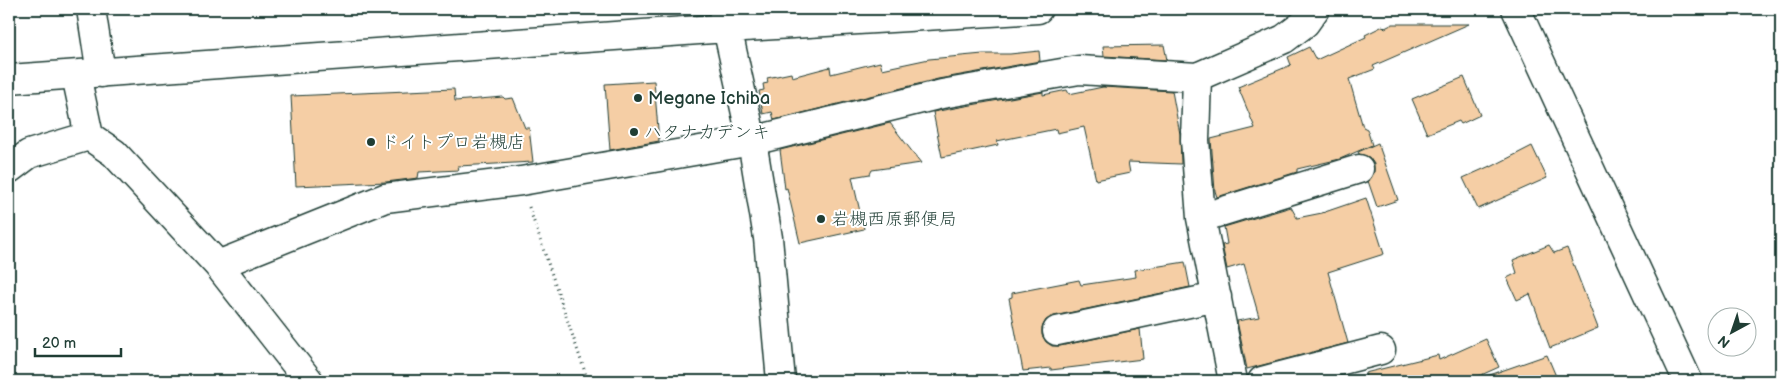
<svg xmlns="http://www.w3.org/2000/svg" width="1790" height="390" viewBox="0 0 1790 390" font-family="'Balsamiq Sans','Klee One',sans-serif">
  <style>
    .building { fill: #f5cea5; stroke: #1f3d34 }
    .lines { fill: none; stroke-linecap: round; stroke-linejoin: round }
    .minor-casing { stroke: #1f3d34; stroke-width: 31 }
    .tertiary-casing { stroke: #1f3d34; stroke-width: 31 }
    .path { stroke: #1f3d34; stroke-width: 3; stroke-dasharray: 1 4; stroke-linecap: butt }
    .minor { stroke: #fff; stroke-width: 28 }
    .tertiary { stroke: #fff; stroke-width: 28 }
    .poi-dot { fill: #1f3d34; stroke: #fff; stroke-width: 2 }
    .labels { text-anchor: middle; dominant-baseline: central; stroke-width: 4; stroke-linejoin: round; paint-order: stroke }
    .poi-label { font-size: 18px; fill: #1f3d34; stroke: #fff; text-anchor: start }
  </style>
  <rect width="100%" height="100%" fill="#fff"/>
  <filter id="ink" filterUnits="userSpaceOnUse"><feTurbulence type="fractalNoise" baseFrequency=".02" numOctaves="2"/><feDisplacementMap in="SourceGraphic" scale="10" xChannelSelector="R" yChannelSelector="G"/><feConvolveMatrix kernelMatrix="1 2 1 2 8 2 1 2 1" color-interpolation-filters="sRGB"/></filter>
  <g filter="url(#ink)">
    <path class="building" d="M1393,24h76l-96,42 2,3 -26,10 14,48 4,2 5,16 -32,14 -43,10v3l-80,25 -2,-6 -4,-52 44,-11 -17,-41 53,-22 -3,-8 21,-10 7,13 50,-23 -1,-2 18,-9 2,2z
      M1164,45l3,15 -63,-4 -1,-10z
      M1039,51l1,10 -102,18 -164,41 -2,-8 -9,2 -4,-23 5,-1 -1,-6 5,-1 -1,-5 24,-5 1,4 38,-10 1,7 49,-12 2,7 47,-10 54,-5h27z
      M1464,77l16,38 -19,9 -2,-3 -32,13 -15,-35z
      M654,81l5,60 -49,9 -5,-66z
      M1103,87l69,4 8,43 1,30 -53,-2 2,11 -34,7 -12,-53 -27,6 -1,-4 -59,12 1,4 -56,12 -9,-45 110,-20v3l24,-5 2,4z
      M454,89l1,12 48,-4 2,2 8,-1 12,30h4l4,34 -75,4 1,4 -40,2 -1,6 -32,4 -90,4 -5,-90z
      M890,123l31,40 -49,7 -2,4 -18,3 12,52 -64,14 -13,-55 -2,1 -5,-39z
      M1378,143l20,57 -21,7 -9,-26 6,-8v-9l-5,-7 -10,-3 -1,-2z
      M1532,146l15,32 -69,31 -15,-31 27,-12 1,1z
      M1366,198l18,56 -56,18 20,71 -101,26 -10,-48 22,-4 -15,-53 -17,5 -5,-24 5,-1 -3,-17 67,-20 6,11 25,-5z
      M1549,245l5,8 13,-5 31,80 -48,20 -20,-54 -13,6 -10,-22 10,-5 -4,-13z
      M1185,262l5,25 -136,29 -8,4 -4,7v8l4,7 6,4h8l80,-17 3,30 -92,11v-2l-28,3 -14,-73 3,-1v-4l67,-13 2,5 55,-8 -1,-7z
      M1486,339l13,28 -31,14h-102l-1,-8 73,-18 1,5z
      M1547,355l11,26h-76l-1,-3z"/>
    <g class="lines">
      <g class="minor-casing">
        <path id="minor" d="M1516,9l172,372
          M76,75l13,61
          M1197,77l-2,63 6,78 32,163
          M9,169l20,-15 60,-18 25,17 104,112 91,116
          M1201,218l158,-49
          M218,265l167,-67 136,-17 231,-40 190,-47 137,-24 118,7 87,-38 21,-16 10,-14
          M1057,331l160,-34
          M1262,381l119,-31"/>
      </g>
      <g class="tertiary-casing">
        <path id="tertiary" d="M91,9l10,64
          M723,9l29,132 16,97 13,143
          M9,79l718,-51 311,-19"/>
      </g>
      <path class="path" d="M529,207l59,174"/>
      <use href="#minor" class="minor"/>
      <use href="#tertiary" class="tertiary"/>
    </g>
  </g>
  <g class="poi-dot">
    <circle cx="638" cy="98" r="5"/>
    <circle cx="634" cy="132" r="5"/>
    <circle cx="371" cy="142" r="5"/>
    <circle cx="821" cy="219" r="5"/>
  </g>
  <g class="labels">
    <g class="poi-label">
      <text x="648" y="98">Megane Ichiba</text>
      <text x="644" y="132">ハタナカデンキ</text>
      <text x="381" y="142">ドイトプロ岩槻店</text>
      <text x="831" y="219">岩槻西原郵便局</text>
    </g>
  </g>
  <rect width="1790" height="390" fill="none" stroke="#fff" stroke-width="30"/>
  <rect x="15" y="15" width="1760" height="360" fill="none" stroke="#1f3d34" stroke-width="2" filter="url(#ink)"/>
  <g transform="translate(1732 332) rotate(220)"><circle r="24" fill="#ffffff" stroke="#a5b1ae"/>
  <path d="M0-4L9 19L0 12L-9 19Z" fill="#1f3d34"/>
  <text y="-8" font-size="14" font-weight="bold" text-anchor="middle" fill="#1f3d34">N</text>
  </g>
  <path d="M35 348v8h86v-8" fill="none" stroke="#1f3d34" stroke-width="2.5"/>
  <text x="42" y="348" font-size="15" fill="#1f3d34" stroke="#ffffff" stroke-width="4" paint-order="stroke">20 m</text>
</svg>
